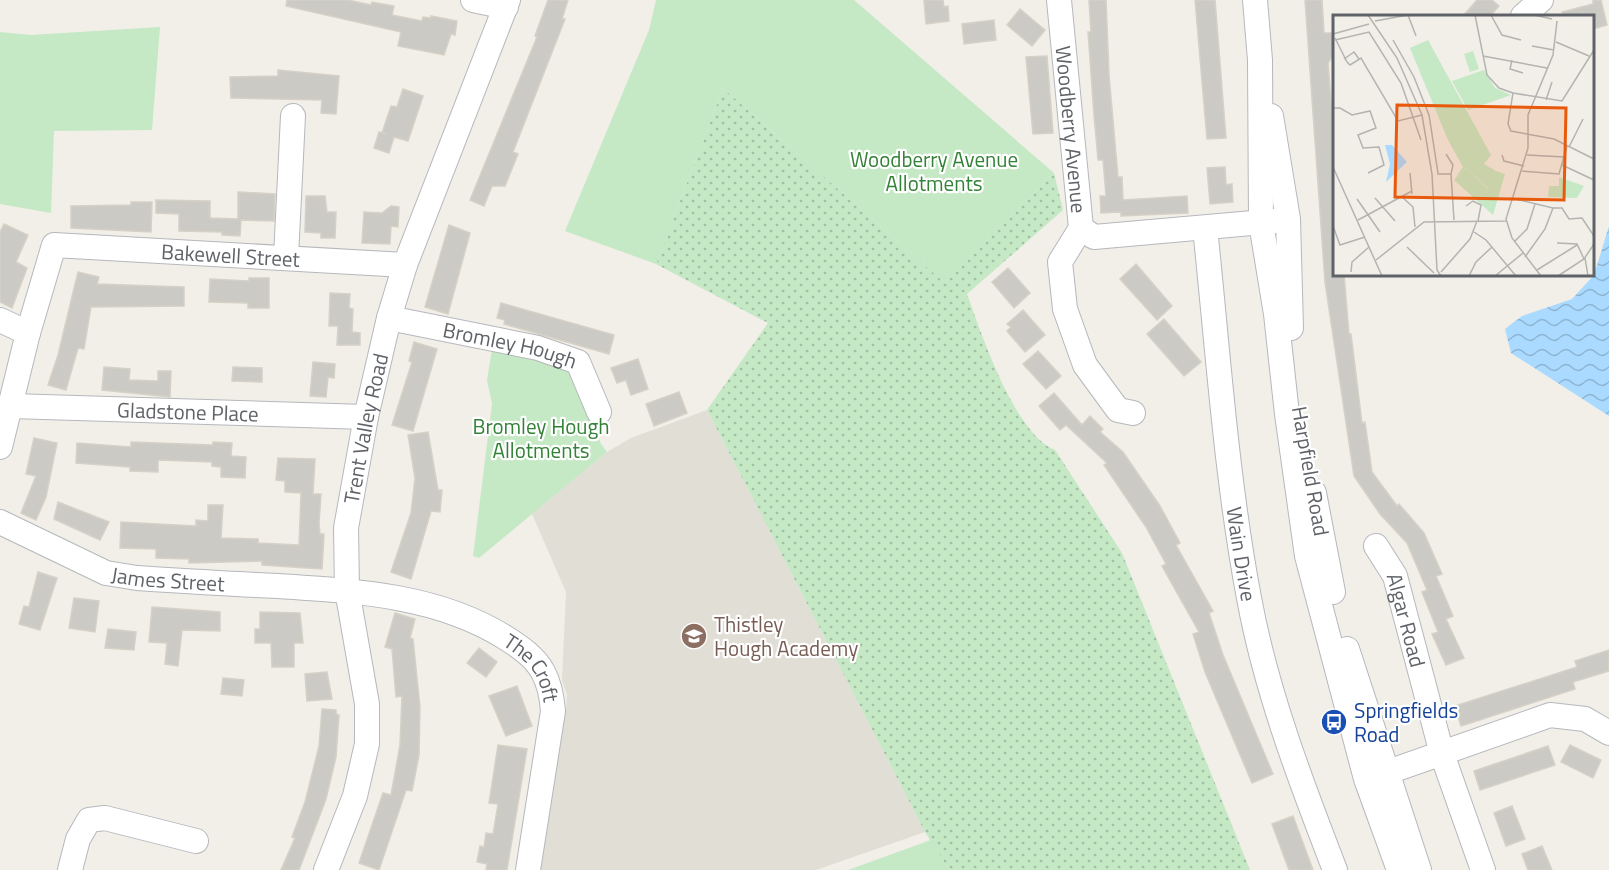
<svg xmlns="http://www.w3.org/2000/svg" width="1609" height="870" viewBox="0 0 1609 870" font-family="'Titillium Web',sans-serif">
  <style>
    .education { fill: #e1ded6 }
    .grass { fill: url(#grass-dots) }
    .green { fill: #c5e8c5 }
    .water { fill: url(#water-waves) }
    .building { fill: #cccac5; stroke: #d6d1c6; stroke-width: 1.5 }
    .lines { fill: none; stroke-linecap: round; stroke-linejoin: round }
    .minor-casing { stroke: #b5b8bc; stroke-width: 26 }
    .minor { stroke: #fff; stroke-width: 24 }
    .labels { text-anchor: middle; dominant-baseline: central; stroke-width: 4.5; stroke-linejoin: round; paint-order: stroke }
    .street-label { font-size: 21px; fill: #5f6368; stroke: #fff }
    .park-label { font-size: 21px; fill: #348238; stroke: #fff }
    .education-label { font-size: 21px; fill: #785e54; stroke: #fff; text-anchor: start }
    .transit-label { font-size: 21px; fill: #164399; stroke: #fff; text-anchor: start }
    .inset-road { fill: none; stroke: #b3b3b1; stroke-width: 1.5 }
    .view { fill: #e8590c; fill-opacity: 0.15; stroke: #e8590c; stroke-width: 3 }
    .inset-edge { fill: none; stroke: #5f6368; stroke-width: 3 }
  </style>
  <defs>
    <pattern id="grass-dots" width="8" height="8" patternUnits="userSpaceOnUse" patternTransform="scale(1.5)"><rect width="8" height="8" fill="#c5e8c5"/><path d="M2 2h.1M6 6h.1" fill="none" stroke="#a3c0a4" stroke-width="1.8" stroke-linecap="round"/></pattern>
    <pattern id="water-waves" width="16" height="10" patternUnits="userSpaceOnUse" patternTransform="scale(1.5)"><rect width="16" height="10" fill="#aadaff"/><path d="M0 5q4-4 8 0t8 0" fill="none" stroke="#8eb4d2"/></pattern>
  </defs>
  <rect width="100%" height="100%" fill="#f1efe8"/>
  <path class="education" d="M707,410l218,422 -109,38h-276l26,-161 1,-14 -5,-15 4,-88 -34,-78 75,-62 24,-14z"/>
  <path class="grass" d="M723,88l222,195 109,-110 9,37 -96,84c14,39 48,141 88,156l67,103 128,317h-301l-24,-38 -218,-422 61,-87 -112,-59z"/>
  <path class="green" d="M656,0h198l200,173 -109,110 -222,-195 -67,176 -91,-33 84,-201z
    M160,27l-8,103 -98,1 -3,82 -51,-9v-172l31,3z
    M492,349l68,17 10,8 11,19 20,51 6,8 -128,106 -6,-2 19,-152 -5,-24z
    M931,840l18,30h-101z"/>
  <path class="water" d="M1609,226v190l-98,-63 -6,-24 17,-13 50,-17 22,-24z"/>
  <path class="building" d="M287,0h61l23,5 1,-3 22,4 -2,9 30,6 1,-4 8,1v-2l26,5 -2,14 -4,-1 -7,21 -46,-9 3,-14 -115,-26z
    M548,0h20l-6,19h3l-52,133 5,2 -13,32h-13l-8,20 -14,-6 67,-163 -2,-1z
    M924,0h19l1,7 4,-1 1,15 -23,3z
    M1089,0h17l3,75 9,102h4l1,23 64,-4 1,17 -67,3v-4l-20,1 -1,-17h6l-3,-36h-5l-4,-45 -6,-83h3z
    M1195,0h20l11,138 -19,1z
    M1305,0h17l2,33h8l2,21 -6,9 7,88v123h9l5,60h2l11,89 3,-1 7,50 25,34 2,-2 25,29 18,41 -6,2 17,40 -7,3 18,39 -18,7 -14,-31 6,-2 -16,-40 5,-2 -20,-47 -27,-29 -26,-38 -29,-194z
    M1477,0h15l7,6 -9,10h-27z
    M1593,0h8l6,25 -14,4v-13h-30l-1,-4 31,-8z
    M1020,9l25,21 -13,16 -25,-21z
    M994,20l2,20 -32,4 -2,-20z
    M1047,56l6,77 -20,1 -7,-77z
    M278,70l61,6 -3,38 -15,-1 1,-13 -91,-2 -1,-21 48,-1z
    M403,89l20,7 -15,45 -14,-4 -5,16 -15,-5 5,-16 8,2 -5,-1 9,-27 6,1z
    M1225,167l1,18 6,-1 1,18 -23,2 -3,-36z
    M238,192l37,2 -1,27 -33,-1 -1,16 -18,-1v-3l-43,-1v-17l-23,-1v-13l54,1v17l28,1z
    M306,196h19l2,16h9l-1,26h-14v-5l-16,-1z
    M131,202h21l-1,30 -80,-4v-22l60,-1z
    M391,206l8,1 -1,20 -7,-1 -1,18 -28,-1 2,-31 18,1z
    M4,224l24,11 -12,27 11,6 -15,40 -12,-6v-70z
    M449,225l21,8 -22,81 -23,-7z
    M1136,264l36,42 -15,14 -37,-41z
    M1008,268l22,25 -16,15 -22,-26z
    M78,272l21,5 -2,7 87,3v19l-93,1 -7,42 -6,-1 -12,42 -18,-5 10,-30z
    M249,278h20v30h-21v-5l-39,-1 1,-23 39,2z
    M330,293l20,1 -1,14 4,1 -1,23 8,1v12h-23l1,-19h-9z
    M501,303l113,32 -5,19 -105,-30 1,-4 -8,-2z
    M1023,310l22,25 -20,17 -18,-21 4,-4 -4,-3z
    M1164,319l37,43 -17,14 -37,-42z
    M414,342l23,7 -24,82 -21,-6 20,-63 -3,-1z
    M1038,351l23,25 -15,13 -23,-25z
    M638,359l10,30 -17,6 -5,-15 -9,3 -6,-15z
    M313,362l22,2 -1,14 -6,-1 -2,20 -16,-1z
    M104,367l26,2 -1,11 29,1v-10h13l-1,26 -68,-7z
    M233,367l29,1v14l-30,-1z
    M679,392l8,21 -33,13 -8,-22z
    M1054,393l28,32 8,-9 13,13 -3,3 23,20 37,54 20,37 -4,2 37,66 -4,2 14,42 50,119 -21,9 -47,-111 -12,-38 6,-2 -37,-66 4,-2 -20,-37 -42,-62 3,-2 -41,-38 -6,5 -21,-24z
    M428,432l10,58h4l-2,22 -9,-1 -20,68 -20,-7 20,-59 4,-35 -7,-43z
    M34,438l23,5 -11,54 -10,23 -15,-7 15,-37 -10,-2z
    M131,442l82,3v-3l19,1 -1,13 15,1 -1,21 -24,-1v-10l-9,-1v-4l-54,-2v12l-28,-1v-4l-54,-4 1,-20 54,4z
    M278,458l37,1 -2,35h8l-2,29 1,11h4l-2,35 -60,-4v-4l-73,2v-4l-33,-1v-9l-36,-1 1,-26 75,4v-6l12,1v-16h15l-2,33 37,1v4l41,2 2,-52 -16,-1v-11l-9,-1z
    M58,502l51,20 -9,18 -46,-21z
    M38,572l19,6 -17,52 -21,-6 5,-18 5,1z
    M74,598l25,3 -4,31 -26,-4z
    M152,607l68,5v19l-38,-1 -4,36 -13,-2 2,-21 -18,-1z
    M260,612l40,1 3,30h-9v24h-22l-1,-24h-16v-14h5z
    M395,613l20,6 -5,19 3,1 7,68 -1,48 -7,36 -6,-1 -27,80 -20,-7 24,-70 8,2 9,-50 2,-49 -6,1 -4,-48 -7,-2z
    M108,629l28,3 -2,18 -29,-2z
    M479,648l18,14 -11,15 -19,-14z
    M1609,650v21l-36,11 2,7 -114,37 -6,-20 122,-39 -2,-6z
    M327,672l5,27 -25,2 -2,-27z
    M223,678l21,2 -2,16 -21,-2z
    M517,686l15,40 -26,10 -17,-40z
    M322,709l14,1v4l3,1 -3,42 -10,42 -27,71h-18l14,-32 -3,-1 13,-35 14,-56z
    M498,745l29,4 -20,121h-21l1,-6 -10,-2 3,-16 4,1 2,-14 7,1 5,-30 -9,-1z
    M1570,745l31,15 -8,18 -32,-16z
    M1548,746l7,19 -75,25 -6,-19z
    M1512,806l13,33 -19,7 -12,-33z
    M1293,816l20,54h-24l-17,-46z
    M1542,846l10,24h-24l-6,-16z"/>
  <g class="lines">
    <g class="minor-casing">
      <g id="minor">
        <path d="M473,0l33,7"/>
        <path id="s1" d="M1059,0l22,228 13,9 181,-16"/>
        <path d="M1255,0l5,60 1,163 15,91 11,100 20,142 59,223 33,91"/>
        <path d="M1523,16l18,-16"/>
        <path d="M1271,116l17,103 3,109"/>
        <path d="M1081,228l-21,34 5,47 20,56 33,45 15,3"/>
        <path id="s2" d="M1205,228c13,123 21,248 44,370 17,93 52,184 86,272"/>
        <path d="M286,257l7,-141"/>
        <path id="s3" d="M389,318l149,30 40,14 21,50"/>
        <path d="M0,320l28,13"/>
        <path id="s4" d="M11,406l355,11"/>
        <path id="s5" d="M0,447l28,-114 26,-88 351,20"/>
        <path d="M1314,493l19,99"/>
        <path id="s6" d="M0,522l106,51 31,5c47,3 94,6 141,8 78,5 160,9 228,52 14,9 29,19 37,34 6,11 9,26 10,39l-25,159"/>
        <path id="s7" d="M1376,546l19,30 47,178 41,116"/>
        <path d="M1347,649l72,221"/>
        <path d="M1374,777l176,-62 35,4 24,14"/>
        <path d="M70,870l8,-31 11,-19 16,-2 91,23"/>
        <path id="s8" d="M326,870l29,-74 12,-52v-40l-20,-114 -1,-62 20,-111 23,-99 16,-53 103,-265"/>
      </g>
    </g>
    <use href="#minor" class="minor"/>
  </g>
  <defs>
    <g id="school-disc" transform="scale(1.35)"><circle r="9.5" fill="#8d6e63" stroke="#fff"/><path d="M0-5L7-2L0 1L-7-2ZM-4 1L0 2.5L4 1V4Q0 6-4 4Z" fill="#fff"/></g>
    <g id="bus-disc" transform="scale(1.35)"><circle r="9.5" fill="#1a4fb4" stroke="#fff"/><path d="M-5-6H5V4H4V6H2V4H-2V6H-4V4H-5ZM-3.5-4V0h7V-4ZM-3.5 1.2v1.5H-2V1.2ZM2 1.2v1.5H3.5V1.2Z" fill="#fff"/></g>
  </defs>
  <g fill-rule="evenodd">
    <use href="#school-disc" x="694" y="636"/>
    <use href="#bus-disc" x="1334" y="722"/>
  </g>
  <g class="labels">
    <g class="street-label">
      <text stroke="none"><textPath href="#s1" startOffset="130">Woodberry Avenue</textPath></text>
      <text stroke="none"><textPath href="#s5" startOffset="386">Bakewell Street</textPath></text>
      <text stroke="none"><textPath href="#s3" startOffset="124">Bromley Hough</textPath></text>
      <text stroke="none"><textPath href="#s4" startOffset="177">Gladstone Place</textPath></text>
      <text stroke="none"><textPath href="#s8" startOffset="452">Trent Valley Road</textPath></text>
      <text transform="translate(1311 471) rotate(80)">Harpfield Road</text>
      <text stroke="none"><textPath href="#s2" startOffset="328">Wain Drive</textPath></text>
      <text stroke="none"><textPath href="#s6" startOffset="180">James Street</textPath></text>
      <text stroke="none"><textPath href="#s7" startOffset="81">Algar Road</textPath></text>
      <text stroke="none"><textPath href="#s6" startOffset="568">The Croft</textPath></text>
    </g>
    <g class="park-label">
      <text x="934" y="159">Woodberry Avenue<tspan x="934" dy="24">Allotments</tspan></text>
      <text x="541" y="426">Bromley Hough<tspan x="541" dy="24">Allotments</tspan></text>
    </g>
    <g class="education-label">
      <text x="714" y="624">Thistley<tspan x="714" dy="24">Hough Academy</tspan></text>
    </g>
    <g class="transit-label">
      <text x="1354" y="710">Springfields<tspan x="1354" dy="24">Road</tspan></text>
    </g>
  </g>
  <g transform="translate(1333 15)">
    <rect width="261" height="261" fill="#f1efe8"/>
    <path d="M95,25l63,115 -7,9 12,7 -7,18 -23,-21 -12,12 9,-13 -15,-27 -38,-92z" fill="#c5e8c5"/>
    <path d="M140,36l6,18 -9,3 -6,-18zM151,55l11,18 16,7 -43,15 -16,-29zM133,153l22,21 8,-18 9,3 -12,41 -39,-35zM226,162l25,9 -7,12 -29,-1 1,-11h10z" fill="#c5e8c5"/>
    <path d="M52,130h7l15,17 -21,20 4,-18z" fill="#aadaff"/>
    <path class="inset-road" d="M35,0l29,43 25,57 10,59 5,96 4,6M75,0l8,21M142,0l12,60 12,13 14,5 49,8 32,-51M158,0l11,20 19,5M201,0l18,4M42,6l33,-6M0,19l36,-10M2,23l12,24M2,25l34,-8 32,51 20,57M60,25l21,37 15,38 9,58M223,27l33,14M199,31l22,4M150,41l64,12M11,44l10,-7 5,7M179,45l-2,9 13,4M14,47l3,3 11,-7 37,63 24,-6M180,78l-5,31 3,7 43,8 40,20M213,85l6,-18M0,93h7l12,7 18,-4 6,17 -18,7 5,13 16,-1 5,18 -16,8M236,132l14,-28M113,139l7,11 -2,9M169,140l2,6 20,5M194,140l37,2M229,150l32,15M0,152l49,109M189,156l37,3 8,-28M77,158l2,21M104,159h14l3,46M69,182l11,10 2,20M42,183l20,23M178,183l42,10 -8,21 -20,28M24,184l23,33M133,191l7,-5 8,4 -3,16M220,193h9l7,11 13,-1 12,18M25,205l54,-29M0,211l7,19 25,-8M141,217l12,8 30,36M181,227l13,-13 8,-25M224,228l20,1 7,15M74,232l27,26M252,243l3,18M43,245l48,-38 82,-1M204,255l40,-25M18,257l1,-10 17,-15M108,257l29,-33 7,-18M108,261h22M136,261l7,-14 16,-15M162,261l28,-23M208,261l-29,-38 -6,-19 22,-71v-33l25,-60 4,-34M225,261l26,-17 10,-15"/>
    <path class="view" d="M64,90l169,3 -2,92 -169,-3z"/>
    <rect width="261" height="261" class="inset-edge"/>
  </g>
</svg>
